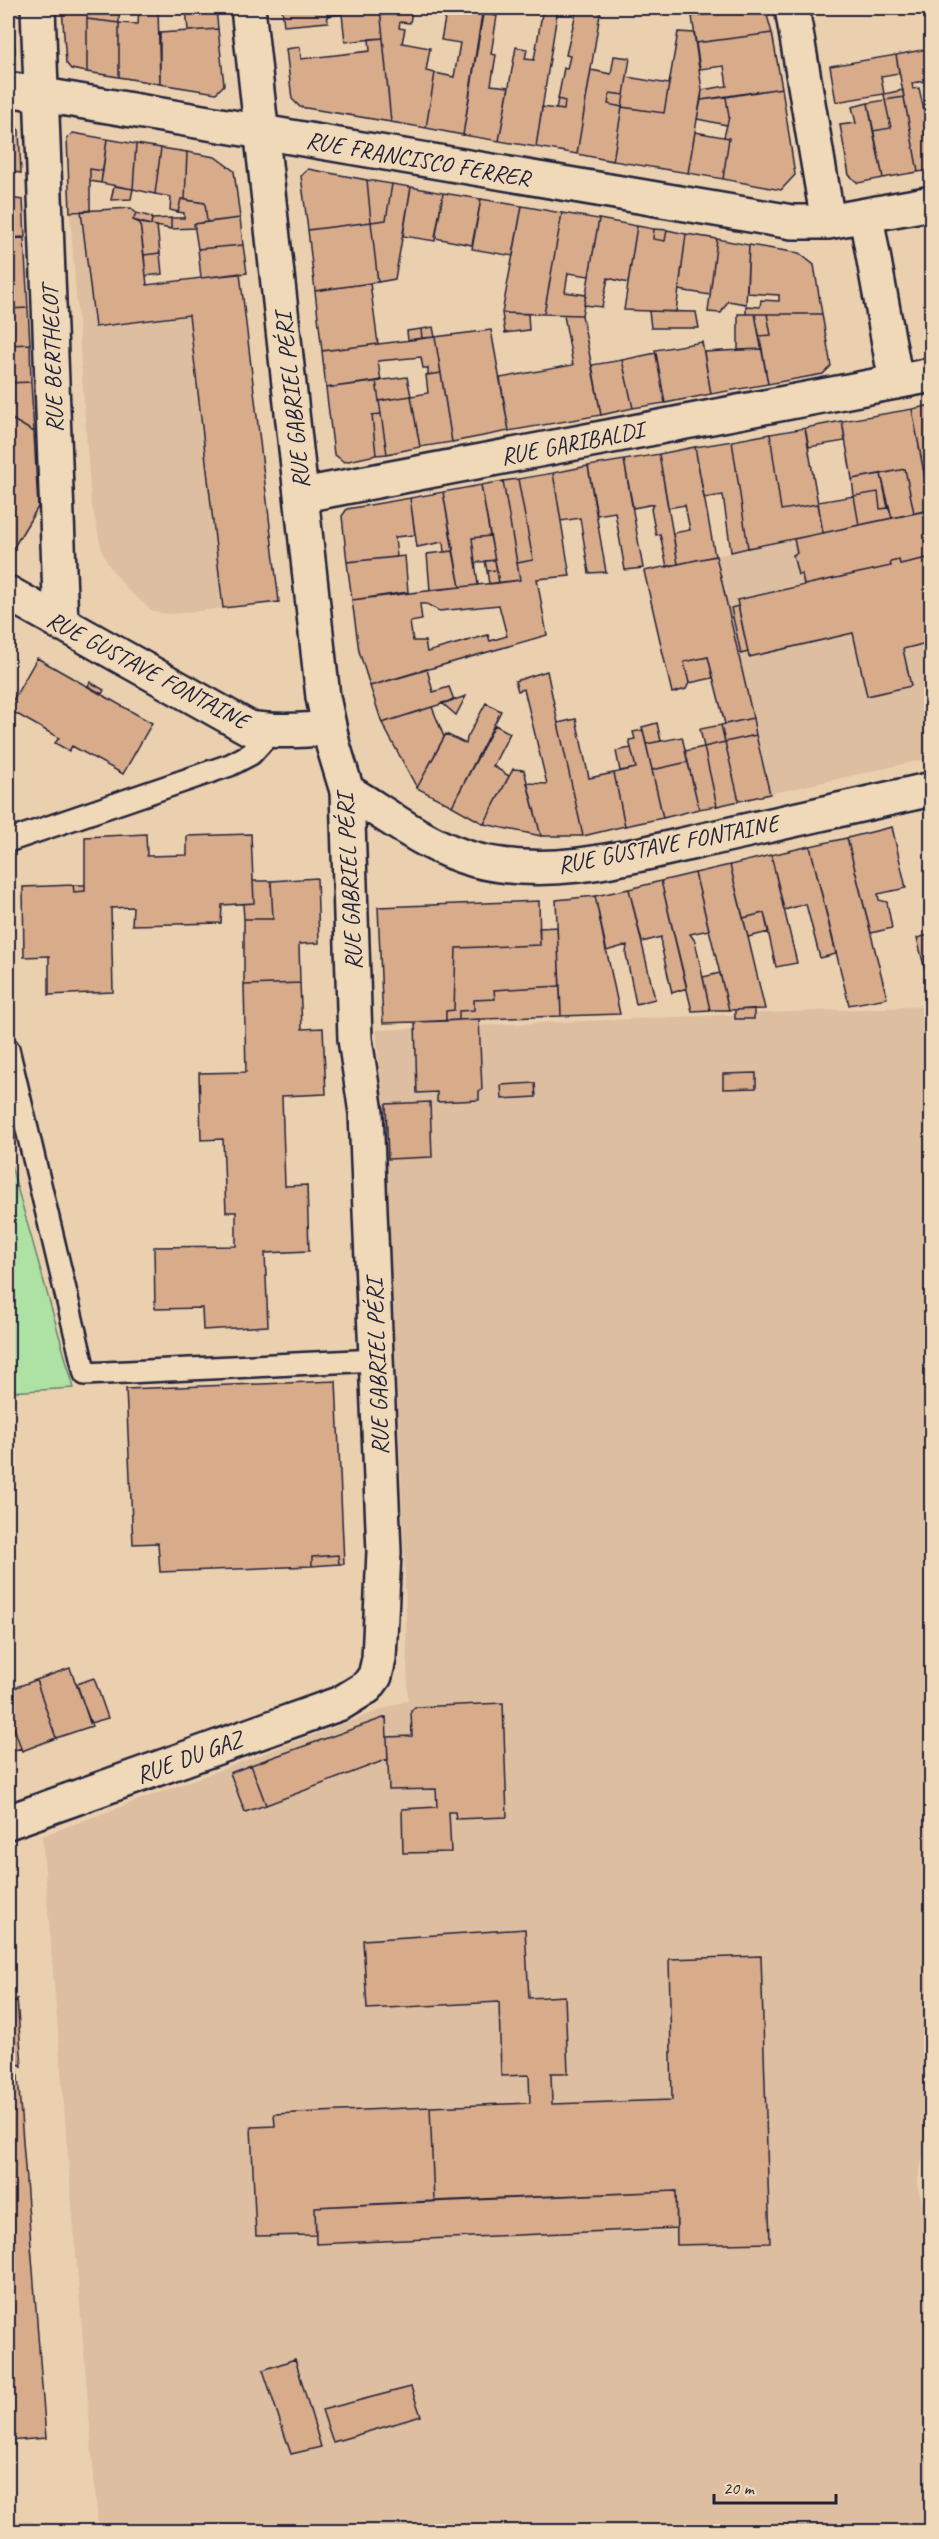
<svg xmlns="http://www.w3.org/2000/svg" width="939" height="2539" viewBox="0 0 939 2539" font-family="Caveat,sans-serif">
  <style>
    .built { fill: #ddbea0 }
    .green { fill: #ade2a4; stroke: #688270; stroke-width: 1.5 }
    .building { fill: #d8ab8b; stroke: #22223b; stroke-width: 1.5; fill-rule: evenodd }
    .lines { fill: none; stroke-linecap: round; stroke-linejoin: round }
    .service-casing { stroke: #22223b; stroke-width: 26 }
    .minor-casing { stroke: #22223b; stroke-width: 38 }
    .tertiary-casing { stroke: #22223b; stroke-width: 38 }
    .service { stroke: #efd9b8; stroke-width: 21 }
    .minor { stroke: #efd9b8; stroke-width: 33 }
    .tertiary { stroke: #efd9b8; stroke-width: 33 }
    .labels { text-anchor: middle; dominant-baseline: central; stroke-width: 4.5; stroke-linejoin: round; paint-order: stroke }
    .street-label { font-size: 24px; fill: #22223b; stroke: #efd9b8 }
  </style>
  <rect width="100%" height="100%" fill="#ebd0af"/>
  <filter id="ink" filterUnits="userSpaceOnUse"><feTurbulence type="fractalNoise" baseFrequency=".0167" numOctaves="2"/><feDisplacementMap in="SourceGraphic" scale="12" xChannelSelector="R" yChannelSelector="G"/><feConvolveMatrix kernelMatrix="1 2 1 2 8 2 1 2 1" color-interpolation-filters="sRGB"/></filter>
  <g filter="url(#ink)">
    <path class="built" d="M131,208l5,5 -3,7 7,3 8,62 92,-12 39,329 -107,12 -11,-1 -10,-3 -23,-20 -19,-24 -7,-15 -11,-49 -21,-290z
      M926,511l6,24 -1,223 -161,36 -54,-238z
      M931,1006l1,1107 -15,71 15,51 -1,296 -923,1v-12l90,6 -56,-690 366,-136 -4,-157 -21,-437 -7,-76z"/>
    <path class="green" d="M8,1155l66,233 -66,4z"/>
    <path class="building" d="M8,8h4l3,45 -7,4z
      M62,8h25v64l-16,-3 -5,-6z
      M87,8h32v2l-32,1z
      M139,8h19l2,76 -41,-7v-54l19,1z
      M186,8h30l2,21 -30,2z
      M282,8h98l3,30 -38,4 -3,-28 -15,2 1,6 -44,4z
      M380,8h67l-2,9 -33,-6 -2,12 -10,-1 -1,6 6,1 -3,14 28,5 -4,23 9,2 -9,55 -35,-6z
      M447,8h37l-21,127 -37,-7 9,-55 19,4 6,-34 -19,-3z
      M543,8h15l-22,139 -37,-6 17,-94 11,2 -2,10 9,1z
      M558,8h43l-24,146 -41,-7 6,-40 22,3 1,-9 -7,-2 6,-31 3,1 3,-13 -4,-1 10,-42 -18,-3z
      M712,8h53l7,25 -76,10 -4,-27 21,-2z
      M820,8h35l-34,5z
      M119,10v13l-32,-4v-8z
      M482,14l15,2 -6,38 5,1 -5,30 18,2 -10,54 -36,-6z
      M87,19l32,4v54l-32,-5z
      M218,29l6,56 -8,8 -56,-9v-51z
      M678,32l16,1 8,57 -14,83 -75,-12 9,-54 42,6z
      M772,33l10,55 -81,12 1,-10 25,-4 -3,-20 -24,3 -4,-26z
      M383,38l8,84 -91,-15 -8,-8 -6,-50 14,-2 1,12 69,-8 -1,-12z
      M932,48v32l-20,3 1,6 6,-1 5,23 8,-1v60l-14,2 -22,-117z
      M896,55l3,18 -18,3 3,18 -48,8 -6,-36z
      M614,56l16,2 -6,37 -14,-2 -2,11 14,3 -9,54 -36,-7 14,-84 20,4z
      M627,77l42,7 -5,29 -42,-6z
      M782,88l13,87 -14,15 -58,-11 6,-41 -5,-1 5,-20 -3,-20z
      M903,90l1,7 -19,3 -1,-6z
      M610,93l14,2 -2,12 -14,-3z
      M726,97l3,20 -2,8 -30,-6 4,-19z
      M904,97l14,75 -35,6 -10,-47 18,-3 -6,-28z
      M558,99l7,2 -1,9 -8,-1z
      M885,100l6,28 -18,3 -5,-28z
      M868,103l15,75 -25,5 -9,-8 -9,-50 16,-2 -4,-16z
      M8,121l11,9 2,43 -13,-2z
      M695,132l34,6 -6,41 -35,-6z
      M73,133l34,6 -4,32 -13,-2v42l-20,1 -3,-74z
      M107,139l29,5 -3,45 -32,-6z
      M136,144l25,4 -6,46 -22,-5z
      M161,148l26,4 -2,48 -4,-1 -3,13 -8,-2 1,-13 -16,-3z
      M187,152l28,5 19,14 6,47 -33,4 -2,-19 -20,-3z
      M90,169l13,2 -2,12 -11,-2z
      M308,169l59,11 4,42 -63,8 -7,-54z
      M367,180l25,4 -6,36 -15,2z
      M392,184l19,3 -16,92 -17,3 -7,-60 15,-2z
      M114,186l19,3 -2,10 -20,1z
      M411,187l32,6 -8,48 -32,-5z
      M443,193l38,6 -9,46 -37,-7z
      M8,198l15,2 2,37 -17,1z
      M181,199l24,4 2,19 -13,2 1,4 -24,1v-11h13v-5l-6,-1z
      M481,199l41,7 -9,50 -41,-7z
      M522,206l40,7 -18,101 -42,-1z
      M131,208l5,5 -3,7 7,3 7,62 93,-12 39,329 -56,6 -34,-293 -94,12 -14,-116z
      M136,213l16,4 -1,8 -18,-5z
      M562,213l37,6 -10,57 -21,-3 -3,19 21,3 -4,20 -38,-1z
      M171,218v11l-20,-4 1,-6z
      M240,218l3,27 -45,4 -4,-25z
      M599,219l38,7 -9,57 -20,-5 -6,29 -18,-2z
      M371,222l7,60 -63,9 -7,-61z
      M140,223l17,3 3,27 -16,2z
      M637,226l17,3 -1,10 12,2 2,-11 19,4 -10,78 -52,-2z
      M654,229l13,1 -2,11 -12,-2z
      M686,234l31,5 -7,56 -31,-5z
      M24,238l4,70 -20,1v-70z
      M717,239l32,6 -3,59 -18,-3 -7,12 -13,-1z
      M243,245l4,28 -46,5 -3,-29z
      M749,245l50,8 15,12 8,49h-76v-8l14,1 1,-7 18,1v-6l-32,-2z
      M160,253l2,21 -16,2 -2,-21z
      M370,283l8,61 -56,7 -7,-60z
      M28,308l2,36 -22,1v-36z
      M649,311l47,1 3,16h-48z
      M502,313l26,1 1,16 -24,3z
      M738,314h17l7,35 -24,1z
      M755,314h12l4,21 -12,1z
      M767,314h55l9,52 -8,8 -55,10 -9,-48 12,-1z
      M564,315h18l19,100 -92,16 -9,-53 73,-13z
      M433,327l2,10 -13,1 -1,-9z
      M421,329l1,9 -14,2 -1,-9z
      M491,330l18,101 -57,11 -17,-105z
      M435,337l6,36 -13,2v-7h-5l-2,-11 -43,4 3,20 -55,7 -4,-37z
      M702,342l9,52 -46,9 -10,-53z
      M30,344l1,38 -23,1v-38z
      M762,349l6,35 -57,10 -7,-42z
      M656,353l9,50 -32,5 -11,-48z
      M622,360l11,48 -32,7 -9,-50z
      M441,373l11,69 -32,5 -9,-51 17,-3 -2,-18z
      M407,377l4,19 -32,5 -3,-20z
      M376,381l5,33 -9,1 4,40 -32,7 -10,-8 -8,-66z
      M31,382l3,50 -26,-15v-34z
      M411,396l9,51 -33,7 -8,-53z
      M932,405v62l-9,1 -11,-59z
      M912,409l19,101 -17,3 -9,-44 -53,10 -10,-58z
      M381,414l6,40 -11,1 -4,-40z
      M8,417l26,15 4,75 -30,50z
      M842,421l3,20 -36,6 -4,-19z
      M805,428l13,76 -37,6 -11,-76z
      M770,434l11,76 37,-6 5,29 -75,15 -16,-107z
      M732,441l16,107 -17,4 -8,-57 -19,3 -9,-51z
      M695,447l20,109 -37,8 -5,-31 17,-3 -5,-25 -17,3 -9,-54z
      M659,454l19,110 -11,3 -7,-33 -4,1 -5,-26 3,-5 -21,4 -9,-48z
      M624,460l19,108 -18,2 -10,-58 -18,3 -9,-49z
      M588,466l18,106 -17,1 -9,-55 -19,3 -8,-48z
      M932,467v43h-1l-8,-42z
      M905,469l9,44 -22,5 -11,-44z
      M553,473l17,103 -33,3 10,56 -177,51 -11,-35 -7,-51 168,-20 -3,-17 16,-3 -15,-81zM420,604h7l12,7 60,-6 8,31 -17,5 -2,-6 -61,17 -2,-11h-12l-3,-19 12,-2z
      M881,474l7,34 -8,1 -2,-17 -24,4 -2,-17z
      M518,479l15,81 -16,3 -14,-82z
      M503,481l17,99 -21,3 -18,-98z
      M481,485l9,51 -18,2 6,47 -18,2 -17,-95z
      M443,492l10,59 -9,1 -1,-10 -26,5 -7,-49z
      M878,492l2,17 9,-1 3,10 -33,7 -5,-29z
      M854,496l5,29 -36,8 -5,-31z
      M410,498l5,37 -20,2 2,20 -50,5 -5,-46 5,-7z
      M926,511l6,24v22l-32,7 -1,-4 -9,2 1,4 -87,19 -2,-11 -4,1 -5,-20 4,-2 -3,-14z
      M490,536l5,24 -20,3 -3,-25z
      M453,551l7,36 -30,3 -3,-36z
      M405,556l3,36 -56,8 -5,-38z
      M716,556l37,162 -28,6 -17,-67 -24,5 5,21 -3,6 -14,4 -28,-122z
      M932,557v121l-9,-34 -20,5 8,37 -44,10 -14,-63 -104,24 -12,-57 154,-34 -1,-4 9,-2 1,4z
      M495,560l2,10 -10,1 -2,-10z
      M497,570l2,13 -10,1 -2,-13z
      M738,606l10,46 -7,2 -10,-46z
      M708,657l5,21 -24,5 -5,-21z
      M37,658l115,65 -29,51 -51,-28 -3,5 -14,-8 4,-5 -51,-29z
      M427,669l6,23 16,-5 5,13 -72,23 -12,-37z
      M547,671l11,52 25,113h-42l-14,-53 20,1 -23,-95 -6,2 -3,-10z
      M90,682l14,8 -2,4 -14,-8z
      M466,696l-10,19 -14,-12 12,-3z
      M486,703l15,8 -49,95 -35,-18 29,-54 20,10 1,-6z
      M432,707l12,30 -27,51 -35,-65z
      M753,718l3,17 -31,7 -4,-17z
      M576,719l13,59 25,-5 11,53 -42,10 -25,-113z
      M657,723l4,18 -15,3 -4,-17z
      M495,725l15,8 -17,33 16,10 -25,48 -32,-18z
      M721,725l4,17 -21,5 -4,-18z
      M643,730l20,88 -38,8 -11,-53 22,-5 -7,-28 6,-1 -2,-7z
      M756,735l14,59 -31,7 -14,-59z
      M682,737l6,25 -36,8 -6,-26z
      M725,742l14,59 -22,5 -13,-59z
      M704,747l13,59 -18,3 -14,-58z
      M631,748l5,20 -16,3 -4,-20z
      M688,762l11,47 -36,9 -11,-48z
      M513,769l11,1 17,66 -57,-12z
      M892,827l14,61 -28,6 1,6 8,2 5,26 -21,5 -24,-95z
      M146,834l1,22 40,-1v-19l64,-2 3,69 -32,2 -1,18 -89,2 1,-18 -22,1 2,84 -64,3v-39l-25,1 -1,-70 50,-2 1,7 11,-1v-54z
      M847,838l40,160 -38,7 -39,-159z
      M810,846l26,108 -16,4 -14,-54 -22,6 -13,-55z
      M771,855l26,108 -21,4 -12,-54 -21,5 -13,-53z
      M730,865l18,72 17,72 -36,1 -34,-137z
      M695,873l14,57 -19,4 5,7 15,69 -18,1 -31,-130z
      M317,878l2,65 -20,1 1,39 -56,2v-66h29l-2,-38z
      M253,881h18l2,38h-29l-1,-15 11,-1z
      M661,881l26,107 -15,5 -11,-48v-8l-19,5 -13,-53z
      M73,885h12v6l-11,1z
      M629,889l26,110 -19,5 -10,-50 1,-9 -21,6 -11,-55z
      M595,896l25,118 -59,2 -5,-116z
      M539,901l1,44 -84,3 -2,62 -8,1v10l-63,2 -5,-116z
      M764,913l5,19 -21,5 -5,-19z
      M557,927l3,59 -66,4 1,9 -21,1v10l-15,1v9l-13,1v-10l8,-1 2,-62 84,-3 -1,-17z
      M932,934v64l-15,-60z
      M720,973l9,37h-19l-7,-33z
      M300,983l2,46 21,-1 3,66 -44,2 3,90 22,-1 2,66 -44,2 3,73 -65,4 -1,-22 -47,1 -1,-62 82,-1v-34h-10l-3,-73 -22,1 -2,-67 47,-1 -2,-87z
      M560,986l1,30 -102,4v-9l15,-1v-10l21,-1 -1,-9z
      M754,1009v10h-19v-9z
      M479,1019l3,71 -3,1v9l-42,2v-10l-20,1 -2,-71z
      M756,1073v15l-33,1v-15z
      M535,1083l1,14 -34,2 -1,-14z
      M430,1102l2,55 -44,2 -2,-55z
      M336,1381l8,183h-5l-1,-9 -26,2v9l-152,6 -2,-29 -25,1 -7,-155z
      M338,1555l1,9 -27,2v-9z
      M70,1668l22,58 -36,12 -20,-58z
      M94,1678l14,40 -18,5 -13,-39z
      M36,1680l20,58 -34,13 -14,-41v-20z
      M503,1703l4,114 -51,2 -1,-7h-6l2,40 -48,1 -1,-44 35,-2 -1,-18 -47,1 -2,-53 25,-1 -1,-25 4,-4z
      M8,1710l13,38 -13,5z
      M386,1717l2,42 -122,46 -15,-40z
      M251,1765l15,40 -21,7 -15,-39z
      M525,1929l4,69 36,-2 3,77h-17l1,31 120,-4 -3,-141 92,-3 9,287 -93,2 -1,-54 -242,10 -4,-94 100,-4 -1,-28 -28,1 -2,-74 -132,7 -4,-69z
      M17,1998l5,69 -1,-2 -4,-1 29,374 -38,3v-439l8,-1z
      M430,2107l4,94 -119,6 1,28 -60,1 -5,-109 24,-1 -1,-12z
      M676,2191l1,37 -361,16 -1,-37z
      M295,2359l26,88 -30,7 -28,-84z
      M411,2387l10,29 -88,26 -11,-32z
      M724,2527l208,1v4h-207z"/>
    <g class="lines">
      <g class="service-casing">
        <path id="service" d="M8,841l222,-76 21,-11 20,-22
          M8,1049l77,325 292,-14"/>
      </g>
      <g class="minor-casing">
        <path id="minor" d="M38,8l23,616
          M792,8l36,214
          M8,89l784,133h36l104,-19
          M866,216l30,166
          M303,495l629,-120
          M8,593l241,135c28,4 52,3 80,0
          M8,1822l333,-119 26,-16 8,-11 4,-17 5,-107 -18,-439 -11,-74 -8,-248"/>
      </g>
      <g class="tertiary-casing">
        <path id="tertiary" d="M248,8l75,689 10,48 14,46c41,24 81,57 128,69 82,21 167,-7 247,-24 70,-16 140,-31 210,-47"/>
      </g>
      <use href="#service" class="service"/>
      <use href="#minor" class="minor"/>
      <use href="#tertiary" class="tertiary"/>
    </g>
  </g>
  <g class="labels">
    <g class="street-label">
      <text transform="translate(418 159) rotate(10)">RUE FRANCISCO FERRER</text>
      <text transform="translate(52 359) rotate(-92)">RUE BERTHELOT</text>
      <text transform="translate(292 401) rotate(-96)">RUE GABRIEL PÉRI</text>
      <text transform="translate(572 443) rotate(-11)">RUE GARIBALDI</text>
      <text transform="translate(148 670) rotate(28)">RUE GUSTAVE FONTAINE</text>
      <text transform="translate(668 844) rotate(-11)">RUE GUSTAVE FONTAINE</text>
      <text transform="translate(349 882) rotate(-93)">RUE GABRIEL PÉRI</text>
      <text transform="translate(377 1367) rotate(-92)">RUE GABRIEL PÉRI</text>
      <text transform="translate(189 1757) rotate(-20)">RUE DU GAZ</text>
    </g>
  </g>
  <rect width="939" height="2539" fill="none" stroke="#efd9b8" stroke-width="30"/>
  <rect x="15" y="15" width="909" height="2509" fill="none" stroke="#22223b" stroke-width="2" filter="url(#ink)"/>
  <path d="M714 2494v9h122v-9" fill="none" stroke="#22223b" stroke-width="3"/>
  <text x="723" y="2494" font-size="18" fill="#22223b" stroke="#efd9b8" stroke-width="4.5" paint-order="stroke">20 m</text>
</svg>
